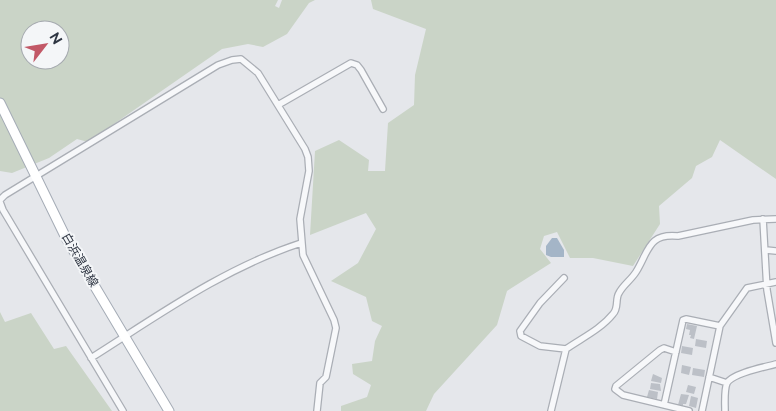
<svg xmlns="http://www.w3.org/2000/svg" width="776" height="411" viewBox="0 0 776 411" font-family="Raleway,'Noto Sans JP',sans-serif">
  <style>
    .green { fill: #cad4c7; fill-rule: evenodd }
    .water { fill: #a4b5c7 }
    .building { fill: #bcc0c7 }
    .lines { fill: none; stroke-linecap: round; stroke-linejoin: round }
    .minor-casing { stroke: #aaaeb5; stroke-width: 8 }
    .primary-casing { stroke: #a5acb6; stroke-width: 11 }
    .minor { stroke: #f7f8fa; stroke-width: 5.5 }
    .primary { stroke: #fff; stroke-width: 9 }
    .labels { text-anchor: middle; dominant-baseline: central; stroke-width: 4; stroke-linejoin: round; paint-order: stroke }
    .street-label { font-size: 12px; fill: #2e3542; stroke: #f4f6f8 }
  </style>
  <rect width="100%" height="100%" fill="#e5e7eb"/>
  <path class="green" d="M0,0h278l-3,6 4,2 3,-8h33l-6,3 -22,31 -24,13 -15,-3 -26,5 -134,93 -11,-3 -28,19 -37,15 -12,-2zM30,30h30v30h-30z
    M371,0h405v179l-56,-39 -8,17 -16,9 -4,12 -33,28 1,18 -27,42 -40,-8h-23l-13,-26 -13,4 -4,13 11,14 -44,28 -10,34 -63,69 -8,17h-85v-5l26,-9 4,-12 -18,-11 -1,-10 20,-3 3,-20 7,-15 -10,-5 -6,-24 -35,-16 27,-18 18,-34 -10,-16 -56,22 5,-84 24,-11 30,20 -1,11h17l3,-48 26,-18 1,-30 11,-46 -53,-20z
    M0,312l5,10 26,-9 23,36 12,-3 46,65h-112z"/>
  <path class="water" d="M552,238h5l7,12v7h-13l-5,-2v-9z"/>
  <path class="building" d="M687,324l10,2 -3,13 -4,-1 1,-3h-2l1,-5 -4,-1z
    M696,339l11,2 -1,7 -11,-2z
    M682,346l11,2 -1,7 -11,-2z
    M682,365l9,2 -2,8 -8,-2z
    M693,368l12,2 -1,7 -12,-2z
    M653,374l9,4 -1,5 -10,-2z
    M651,383l9,1 1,7 -11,-2z
    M688,385l8,2 -2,7 -8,-2z
    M649,390l9,2 -1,7 -10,-2z
    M681,394l8,1 -3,9h-3v2l-5,-1z
    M691,396l7,2 -2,10 -7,-2z"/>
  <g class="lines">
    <g class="minor-casing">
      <path id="minor" d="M278,105l73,-42 6,2 4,5 22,39
        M0,200l5,-5 213,-130 14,-5 9,-1 17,14 47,76 3,8 1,14 -9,48 3,36 31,65 2,8 -10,49 -6,6 -3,28
        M0,202l3,8 120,201
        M763,219l4,71 9,53
        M766,250l10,1
        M566,349c16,-11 35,-20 47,-35 6,-6 2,-15 6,-21 4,-8 12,-13 17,-21 13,-21 12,-39 42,-36l75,-16 23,-1
        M676,352l-12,-4 -4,2 -44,36 -1,3 8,6 66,16
        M91,358c68,-43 133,-90 210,-115
        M709,377l18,6
        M664,405l19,-85 3,-1 34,7
        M551,411l15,-62 -26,-3 -19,-10 -1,-5 20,-28 24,-25
        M702,411l18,-85 27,-38 29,-6
        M725,411c0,-8 -1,-21 2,-28 6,-10 38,-16 49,-19"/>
    </g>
    <g class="primary-casing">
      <path id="primary" d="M0,103l66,135 103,173"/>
    </g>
    <use href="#minor" class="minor"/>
    <use href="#primary" class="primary"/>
  </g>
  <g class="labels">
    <g class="street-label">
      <text transform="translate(80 260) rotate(60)">白浜温泉線</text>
    </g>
  </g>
  <g transform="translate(45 45) rotate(59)"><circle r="24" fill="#f4f6f8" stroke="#a5a9af"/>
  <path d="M0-4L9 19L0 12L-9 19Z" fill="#c25867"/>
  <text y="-8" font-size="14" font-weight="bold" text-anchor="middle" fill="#2e3542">N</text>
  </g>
</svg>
